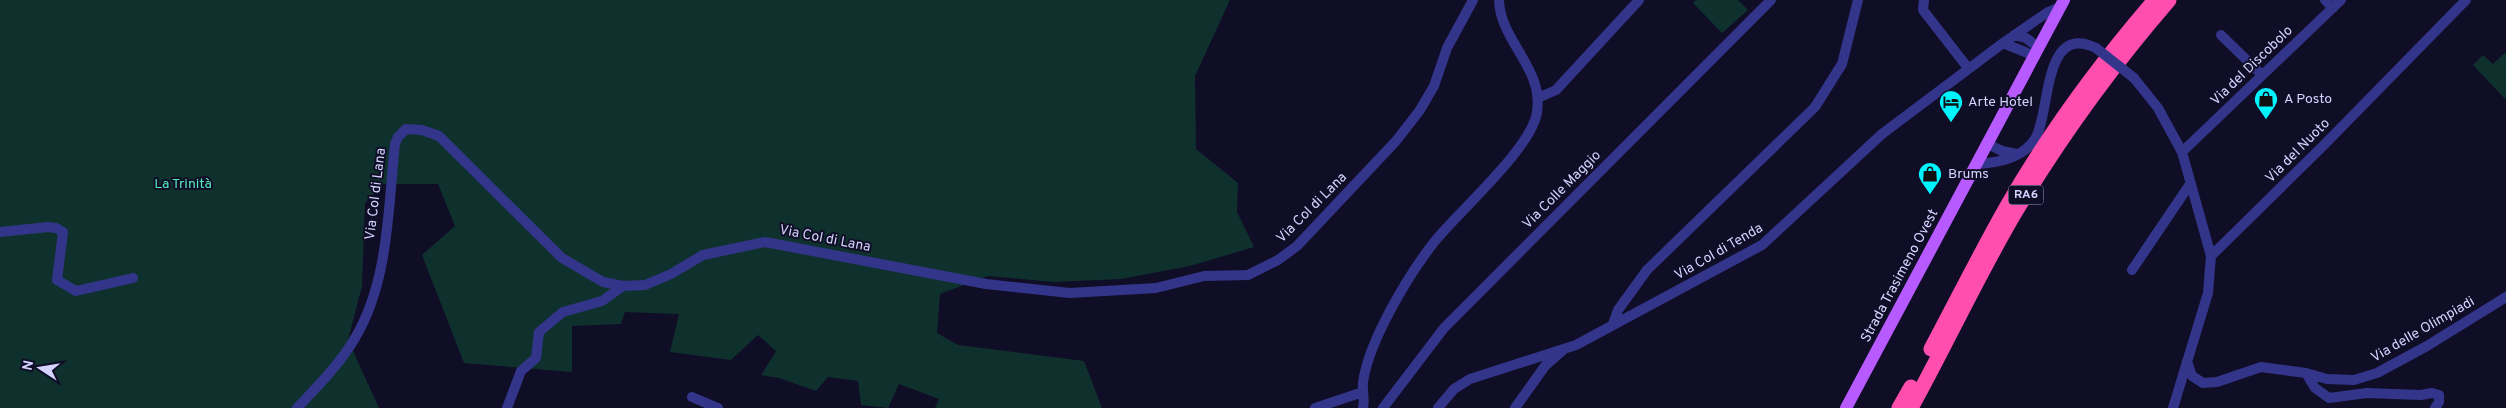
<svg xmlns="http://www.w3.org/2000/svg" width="2506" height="408" viewBox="0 0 2506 408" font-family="Overpass,sans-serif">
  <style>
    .green { fill: #0f312e }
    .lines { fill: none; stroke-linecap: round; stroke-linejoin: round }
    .minor { stroke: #33358a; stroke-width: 10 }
    .major { stroke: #b75aff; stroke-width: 12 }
    .highway { stroke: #ff4ead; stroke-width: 15 }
    .minor-bridge { stroke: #33358a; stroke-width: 10 }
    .labels { text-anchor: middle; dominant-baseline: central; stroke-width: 4; stroke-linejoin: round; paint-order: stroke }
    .shield { fill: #100d27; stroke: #9a98be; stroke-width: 1 }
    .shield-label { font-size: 12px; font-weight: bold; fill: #d5d3ff }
    .street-label { font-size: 14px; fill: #d5d3ff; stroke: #100d27 }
    .poi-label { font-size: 14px; fill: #d5d3ff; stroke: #100d27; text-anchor: start }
    .park-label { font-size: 14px; fill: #53ebbc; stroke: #100d27 }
  </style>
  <rect width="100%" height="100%" fill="#100d27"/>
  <path class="green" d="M0,0h1230l-35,76 1,73 42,34 -1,29 17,35 -64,19 -69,13 -68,3 -65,-6 -48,18 -3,39 21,12 126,16 18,47h-167l4,-9 -40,-15 -11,24 -27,-3 -3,-24 -30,-4 -12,14 -37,-13 -18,-3 15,-24 -18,-16 -27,25 -61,-8 9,-38 -54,-2 -4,12 -49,2v46l-108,-9 -42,-108 33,-29 -17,-42h-55l-18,19 -3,83 -14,54 31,68h-379z
    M1696,0h42l10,10 -26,23 -29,-30z
    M2506,52v48l-33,-35 10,-10 10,9z"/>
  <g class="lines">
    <path class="minor" d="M1924,0l-1,10 45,58
      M2325,0l8,8
      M2014,35l12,3 13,10
      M2221,35l41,40
      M2003,43l32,13
      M2134,78l24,30 24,44 29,104 -3,37 -35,115
      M1538,98l18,-8 83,-90
      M1988,144l14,7 15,3
      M2182,152l159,-152
      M1977,164c20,-1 46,-6 58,-25 16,-26 7,-117 61,-91
      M0,232l48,-5 8,1 7,4 -6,48 19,11 57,-13
      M2211,256l112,-110 143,-146
      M2132,270l58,-86
      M1613,324l5,-14 29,-40 168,-163 27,-43 16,-64
      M2187,361l5,15 11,7 14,-1 44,-15 45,6 21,6 27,1 23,-7 50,-27 79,-49
      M2306,373l9,15 14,10 38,-5 54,2 11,-2 7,2v7l-4,6
      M692,397l26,11
      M297,408c21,-22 43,-44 58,-70 34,-57 33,-130 40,-194l3,-7 8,-8 16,1 17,6 123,122 41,24 20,4 22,-1 26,-11 32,-19 62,-13 221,42 84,9 86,-5 48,-12 44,-1 30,-15 19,-14 99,-105 24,-31 14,-24 13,-38 26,-48
      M507,408l14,-37 15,-13 3,-26 24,-20 39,-11 21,-15
      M1315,408l48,-16
      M1363,408c2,-9 -1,-18 0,-26 6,-42 46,-108 72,-141 25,-31 97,-93 102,-129 7,-44 -37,-71 -38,-112
      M1383,408l61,-80 327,-328
      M1438,408l16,-19 16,-10 106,-34 186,-100 120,-111 121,-91 45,-31 12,-5
      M1515,408l30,-42 17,-15"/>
    <path class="major" d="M1846,408l218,-408"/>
    <path class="highway" d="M1931,349c25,-47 49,-95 75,-141 42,-74 93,-143 148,-207
      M1899,408l12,-21
      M1911,408c36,-65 67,-133 105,-197 45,-75 96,-145 153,-211"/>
    <path class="minor-bridge" d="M2096,48l38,30"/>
  </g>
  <defs>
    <g id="shop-pin" transform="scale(1.25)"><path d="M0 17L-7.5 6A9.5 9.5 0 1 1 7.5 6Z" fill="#00f4fe" stroke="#100d27"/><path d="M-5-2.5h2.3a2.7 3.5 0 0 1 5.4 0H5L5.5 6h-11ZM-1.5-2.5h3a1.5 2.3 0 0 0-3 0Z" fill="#111"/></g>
    <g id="hotel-pin" transform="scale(1.25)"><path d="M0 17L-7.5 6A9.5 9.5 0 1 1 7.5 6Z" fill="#00f4fe" stroke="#100d27"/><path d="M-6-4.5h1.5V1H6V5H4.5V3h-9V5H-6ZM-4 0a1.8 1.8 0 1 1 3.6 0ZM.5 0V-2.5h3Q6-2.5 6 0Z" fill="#111"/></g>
  </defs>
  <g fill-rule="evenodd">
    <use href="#shop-pin" x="2266" y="99"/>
    <use href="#hotel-pin" x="1951" y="102"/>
    <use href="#shop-pin" x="1930" y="174"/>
  </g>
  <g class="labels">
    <rect class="shield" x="2008.5" y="185.5" width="35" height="19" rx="4"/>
    <g class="shield-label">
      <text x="2026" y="195">RA6</text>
    </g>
    <g class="street-label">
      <text transform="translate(2252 66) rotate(-44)">Via del Discobolo</text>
      <text transform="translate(2298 151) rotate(-45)">Via del Nuoto</text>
      <text transform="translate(1562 190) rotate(-45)">Via Colle Maggio</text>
      <text transform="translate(376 194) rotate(-83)">Via Col di Lana</text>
      <text transform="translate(1312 208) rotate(-45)">Via Col di Lana</text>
      <text transform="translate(825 239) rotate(11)">Via Col di Lana</text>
      <text transform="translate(1719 252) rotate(-30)">Via Col di Tenda</text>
      <text transform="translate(1900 276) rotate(-62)">Strada Trasimeno Ovest</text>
      <text transform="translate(2423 330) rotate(-30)">Via delle Olimpiadi</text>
    </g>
    <g class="poi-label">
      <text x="2284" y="99">A Posto</text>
      <text x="1968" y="102">Arte Hotel</text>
      <text x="1948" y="174">Brums</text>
    </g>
    <g class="park-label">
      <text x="183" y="184">La Trinità</text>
    </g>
  </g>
  <g transform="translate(40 368) rotate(282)" stroke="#100d27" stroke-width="4" paint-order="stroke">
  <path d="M0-4L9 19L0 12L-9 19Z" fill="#d5d3ff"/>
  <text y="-8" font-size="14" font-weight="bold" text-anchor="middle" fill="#d5d3ff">N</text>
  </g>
</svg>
